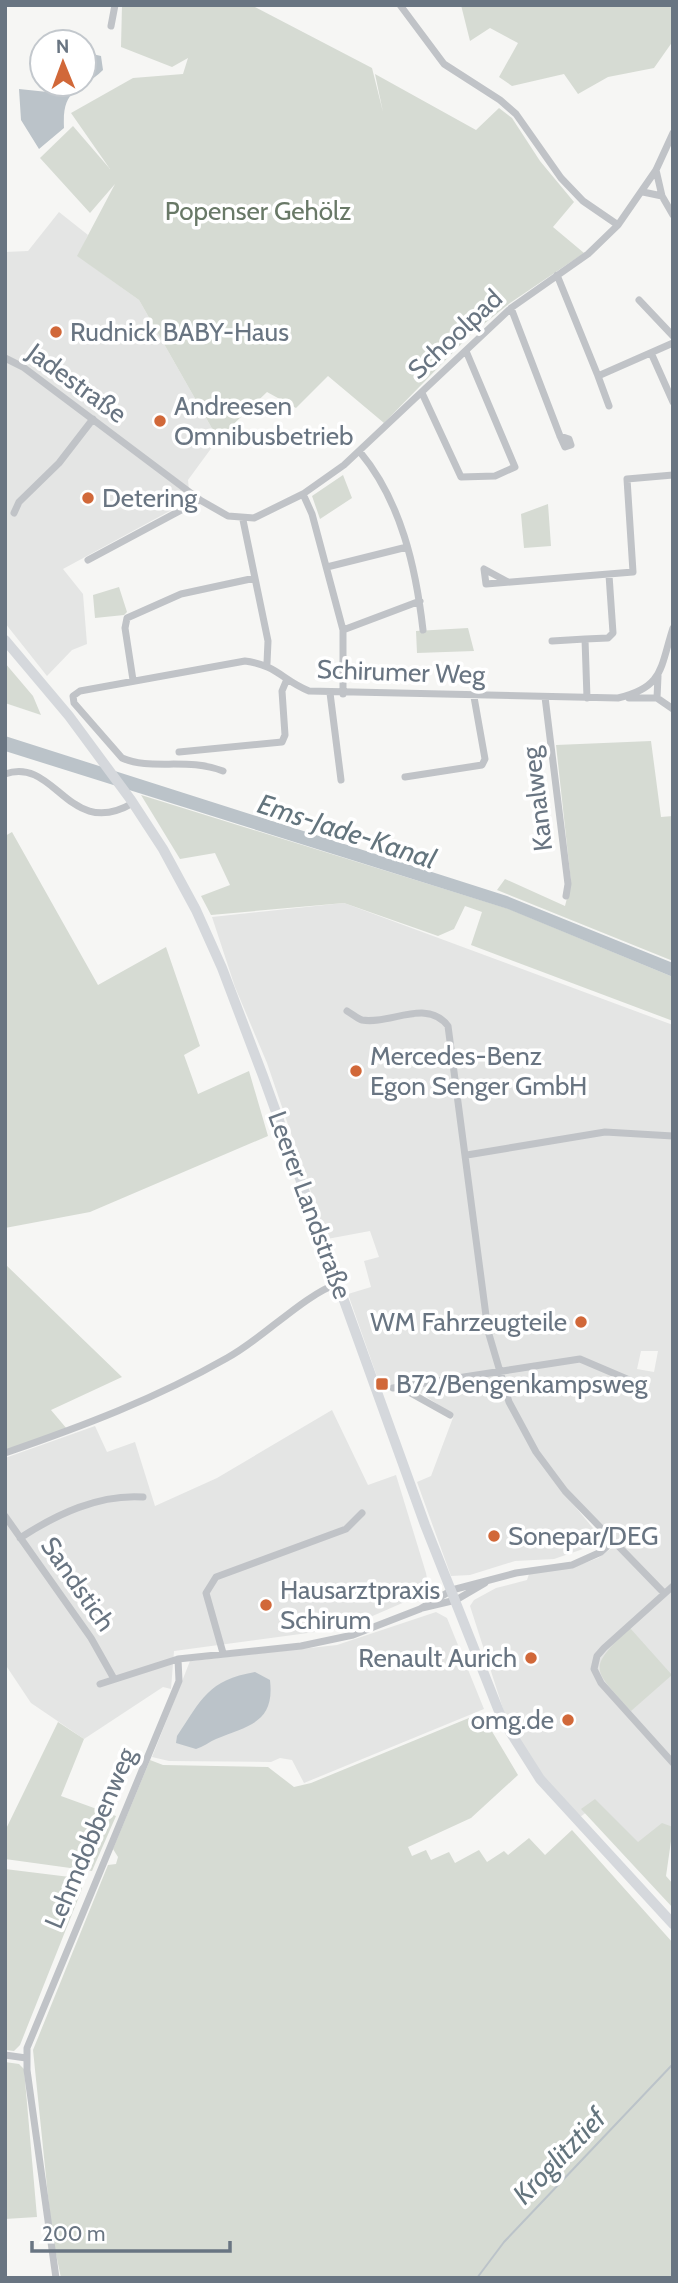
<svg xmlns="http://www.w3.org/2000/svg" width="678" height="2283" viewBox="0 0 678 2283" font-family="Cabin,sans-serif">
  <style>
    .built { fill: #e4e5e4; fill-rule: evenodd }
    .green { fill: #d6dbd3 }
    .water { fill: #bbc3c9 }
    .lines { fill: none; stroke-linecap: round; stroke-linejoin: round }
    .stream { stroke: #bbc3c9; stroke-width: 2 }
    .minor { stroke: #c0c3c7; stroke-width: 7 }
    .major { stroke: #d5d8dc; stroke-width: 10 }
    .poi-dot { fill: #d16839; stroke: #fff; stroke-width: 2.5 }
    .labels { text-anchor: middle; dominant-baseline: central; stroke-width: 7; stroke-linejoin: round; paint-order: stroke }
    .park-label { font-size: 26px; fill: #697967; stroke: #fff }
    .poi-label { font-size: 26px; fill: #697582; stroke: #fff; text-anchor: start }
    .street-label { font-size: 26px; fill: #697582; stroke: #fff }
    .water-label { font-size: 28px; font-style: italic; fill: #64757e; stroke: #fff }
  </style>
  <rect width="100%" height="100%" fill="#f6f6f4"/>
  <path class="built" d="M59,212l29,23 -10,21 61,44 79,139 -30,41 2,20 -127,69 20,25 4,50 -15,6 -25,26 -42,-53v-371l23,-1z
    M344,903l329,122v814l-16,-6 -24,19 -42,-43 -11,8 -37,-41 -37,-58 -36,-112 4,-6 22,-12 31,-8 2,-6 48,-8 21,-8 18,-13 -49,-48 31,37 -12,14 -32,11 -39,2 -45,14 -19,1 -34,-94 14,-6 23,-61 -41,-27 -21,3 -2,-7 -9,4 -33,-94 23,-7 -7,-26 15,-4 -9,-26 -43,8 -60,-176 -32,-76 -23,-70zM641,1351h17l-4,21 -17,-3z
    M332,1410l36,75 28,-10 30,98 2,11 -5,10 -78,34 -171,23 -3,38 -8,-2 -79,52 -53,-36 -26,-39v-206l90,-32 12,26 28,-10 20,64 62,-28z
    M436,1612l11,6 37,91 -180,74 -12,-23 -12,-2 -9,4 -102,-1 -17,-4 38,-96 147,-16z"/>
  <path class="green" d="M122,5h129l121,63 11,44 -8,-38 101,56 23,-22 13,10 28,43 34,41 -21,25 31,26 -74,50 -40,32 -86,88 -56,-47 -32,32 -29,-16 -49,47 -79,-139 -62,-44 38,-72 -25,29 -50,-55 33,-32 37,43 -39,-56 62,-35 50,-4 5,-16 -16,9 -51,-20z
    M461,5h212v36l-19,27 -46,9 -30,17 -14,-20 -52,12 -13,-9 19,-34 -28,-15 -20,13z
    M343,475l9,23 -32,21 -8,-23z
    M548,504l3,42 -27,2 -3,-34z
    M119,587l8,25 -3,3 -29,3 -2,-23z
    M468,628l6,23 -57,2 -1,-22z
    M5,663l28,33 8,19 -36,-12z
    M651,741l10,76 12,-1v145l-176,-71 8,-11 60,27 6,-24 -15,-137z
    M141,795l368,114 164,68v44l-202,-76 11,-33 -17,-6 -11,23 -16,7 -94,-33 -133,12 -10,-19 29,-11 -15,-32 -35,6z
    M12,832l86,153 68,-38 34,99 -16,9 14,39 51,-23 19,65 -178,76 -85,16v-392z
    M5,1264l117,113 -71,33 16,19 -62,21z
    M630,1628l42,47 -41,36c-38,-43 -45,-41 -1,-83z
    M481,1713l37,62 -47,43 -63,29 4,9 14,-6 5,10 18,-8 6,11 24,-13 8,12 17,-11 4,4 21,-17 16,17 27,-25 101,113v335h-612l-9,-43 -19,-185 75,-185 8,-1 2,-7 -5,-8 37,-89 13,5 105,2 26,20 17,-4z
    M58,1722l26,17 -23,57 55,20 -24,55 -87,-12v-28z
    M595,1799l43,43 24,-19 11,4 -7,49 7,8v24l-92,-99z
    M5,1869l73,9 4,11 -62,156 -6,6 -9,-1z
    M5,2062l14,2 5,5 13,148 -32,2z"/>
  <path class="water" d="M84,52l17,4 2,14c-25,24 -41,17 -39,58l-25,21 -18,-29 -2,-31 38,4 4,-9h23z
    M5,736l502,160 166,67v14l-165,-68 -503,-158z
    M255,1672l15,8c5,44 -22,45 -54,59 -7,3 -13,8 -20,10l-20,-6 1,-7c25,-37 31,-56 78,-64z"/>
  <g class="lines">
    <path class="stream" d="M477,2278l27,-36 169,-178"/>
    <path class="minor" d="M400,5l44,59 56,36 16,14 45,64 22,23 35,24
      M111,26l4,-21
      M656,170l6,26
      M643,192l19,4 11,19
      M557,275l41,101 75,-33
      M639,300l34,36
      M511,308l49,128 5,11 6,-2 -2,-6 -9,-3
      M652,355l21,47
      M5,358l18,9 177,133 28,16 26,2 49,-24 41,-29 167,-157 77,-54 30,-29 38,-55 17,-37
      M598,376l11,30
      M422,393l39,84 34,-1 20,-9 -49,-116
      M360,452c41,49 56,116 63,178
      M303,494l9,20 31,116v64
      M14,513l5,-11 40,-39 34,-44
      M243,520l25,121 -1,22
      M88,560l112,-60
      M327,567l80,-20
      M508,582l-24,-13 2,15 147,-12 -6,-93 46,-4
      M343,630l77,-29
      M552,641l33,-2
      M133,680l-8,-52 2,-10 54,-24 74,-16
      M330,693l11,87
      M545,697l23,187 -2,12
      M587,698l-2,-59 23,-1 5,-5 -4,-58
      M629,698h28l16,11
      M657,698l1,-22
      M179,752l103,-10 3,-7 -3,-44 5,-12
      M223,771c-36,-14 -72,0 -101,-13l-48,-55 -1,-7 7,-5 165,-30c32,4 37,19 64,30l309,7c46,-11 42,-30 55,-70
      M5,774c51,-18 63,67 128,29
      M405,777l77,-12 3,-6 -11,-62
      M347,1011c5,3 11,8 15,9 28,5 65,-22 86,6l40,305 21,71 27,50 29,39 99,102
      M467,1155l138,-23 68,4
      M407,1386v5l43,24
      M393,1388l187,-29 54,23
      M5,1453c78,-27 150,-54 222,-95 37,-20 75,-62 112,-75
      M5,1516l86,122 22,39
      M20,1538c37,-24 79,-44 123,-41
      M673,1586l-69,62 -7,8 -3,13 7,14 72,80
      M422,1608l34,-8 29,-17
      M223,1653l-17,-60 10,-16 130,-48 16,-16
      M100,1684l78,-25 123,-13 52,-11 67,-26 32,-19 64,-17 56,-8 29,-13 11,-10
      M5,2055l21,3
      M56,2278l-29,-208v-22l152,-367 -1,-22"/>
    <path class="major" d="M5,640l64,76 62,84 32,49 33,61 26,58 41,108 162,449 77,194 38,60 133,145"/>
  </g>
  <g class="poi-dot">
    <circle cx="56" cy="332" r="7"/>
    <circle cx="160" cy="421" r="7"/>
    <circle cx="88" cy="498" r="7"/>
    <circle cx="356" cy="1071" r="7"/>
    <circle cx="581" cy="1322" r="7"/>
    <rect x="375" y="1377" width="14" height="14" rx="3.5"/>
    <circle cx="494" cy="1536" r="7"/>
    <circle cx="266" cy="1605" r="7"/>
    <circle cx="531" cy="1658" r="7"/>
    <circle cx="568" cy="1720" r="7"/>
  </g>
  <g class="labels">
    <g class="park-label">
      <text x="258" y="211">Popenser Gehölz</text>
    </g>
    <g class="poi-label">
      <text x="70" y="332">Rudnick BABY-Haus</text>
      <text x="174" y="406">Andreesen<tspan x="174" dy="30">Omnibusbetrieb</tspan></text>
      <text x="102" y="498">Detering</text>
      <text x="370" y="1056">Mercedes-Benz<tspan x="370" dy="30">Egon Senger GmbH</tspan></text>
      <text x="567" y="1322" text-anchor="end">WM Fahrzeugteile</text>
      <text x="396" y="1384">B72/Bengenkampsweg</text>
      <text x="508" y="1536">Sonepar/DEG</text>
      <text x="280" y="1590">Hausarztpraxis<tspan x="280" dy="30">Schirum</tspan></text>
      <text x="517" y="1658" text-anchor="end">Renault Aurich</text>
      <text x="554" y="1720" text-anchor="end">omg.de</text>
    </g>
    <g class="street-label">
      <text transform="translate(455 334) rotate(-43)">Schoolpad</text>
      <text transform="translate(77 383) rotate(36)">Jadestraße</text>
      <text transform="translate(401 672) rotate(2)">Schirumer Weg</text>
      <text transform="translate(537 799) rotate(-97)">Kanalweg</text>
      <text transform="translate(310 1205) rotate(70)">Leerer Landstraße</text>
      <text transform="translate(78 1584) rotate(55)">Sandstich</text>
      <text transform="translate(90 1838) rotate(-67)">Lehmdobbenweg</text>
    </g>
    <g class="water-label">
      <text transform="translate(347 831) rotate(18)">Ems-Jade-Kanal</text>
      <text transform="translate(559 2156) rotate(-46)">Kroglitztief</text>
    </g>
  </g>
  <rect width="678" height="2283" fill="none" stroke="#697582" stroke-width="14"/>
  <g transform="translate(63 63) rotate(359)"><circle r="33" fill="#ffffff" stroke="#c3c8cd" stroke-width="2"/>
  <path d="M0-5L12 26L0 18L-12 26Z" fill="#d16839"/>
  <text y="-10" font-size="19" font-weight="bold" text-anchor="middle" fill="#697582">N</text>
  </g>
  <path d="M32 2241v10h198v-10" fill="none" stroke="#697582" stroke-width="3.5"/>
  <text x="42" y="2241" font-size="21" fill="#697582" stroke="#ffffff" stroke-width="5" paint-order="stroke">200 m</text>
</svg>
